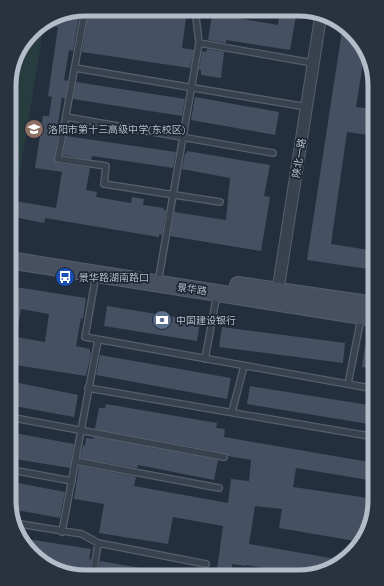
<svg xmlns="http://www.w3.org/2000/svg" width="384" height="586" viewBox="0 0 384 586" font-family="Quicksand,'Noto Sans SC',sans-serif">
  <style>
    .green { fill: #263c3f }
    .building { fill: #455162; fill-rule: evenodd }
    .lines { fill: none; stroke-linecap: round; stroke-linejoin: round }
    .lane-casing { stroke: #565f6c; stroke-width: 8 }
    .street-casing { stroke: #565f6c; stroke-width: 13 }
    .secondary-casing { stroke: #565f6c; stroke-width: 18 }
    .lane { stroke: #38414e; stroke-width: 5.5 }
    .street { stroke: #38414e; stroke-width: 11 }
    .secondary { stroke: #465061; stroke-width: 16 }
    .labels { text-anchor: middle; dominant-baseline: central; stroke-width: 3.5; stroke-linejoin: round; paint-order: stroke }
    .poi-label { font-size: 10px; fill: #b4bcc9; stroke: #1d2633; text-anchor: start }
    .street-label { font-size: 10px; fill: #b4bcc9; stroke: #1d2633 }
    .rim { fill: none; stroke: #b4bcc9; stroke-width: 5 }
  </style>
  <rect width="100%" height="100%" fill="#242f3e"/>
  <path class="green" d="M44,25l-25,153 -9,-2v-100l26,-48z"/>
  <path class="building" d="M89,9l98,1 -5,38 12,2 -4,18 -108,-16z
    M280,10h17l-7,40 -64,-10v3l-18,-3 4,-26 66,11z
    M80,11l-7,40 -4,-1 -5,30 4,1 -3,17h-3l-6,37h2l-4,25 3,3 33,5 -4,22 11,2 -1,5 35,6 1,-6 12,2 -1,6 21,3 -1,2h3l-4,25 -3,-1v3l-114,-19 -1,5 -35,-7v-16l47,8 6,-36 -27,-4 8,-52h6l3,-19 -4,-1 10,-69 -14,-2z
    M343,24l2,1 20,26 -9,56 19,2v27l-28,-4 -16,112 44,7v19l-68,-10z
    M207,49l17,3 -3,26 -20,-3v-5h-2l3,-19 4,1z
    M76,82l109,17 -3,17 -109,-17z
    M195,97l84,15 -4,23 -84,-15z
    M66,136l110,16 -3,16 -81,-12 -1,4 -28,-5z
    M187,151l83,14 -6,31 6,1 -9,54 -91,-15 4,-24 52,8 4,-42 -48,-9 3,-16h2z
    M9,286l77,12 -3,21 -2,-1 -5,28 14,3v4h1l-5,23 -77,-12zM21,309l28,5 -4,28 -29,-5z
    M107,306l93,15 -3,20 -93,-15z
    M222,327l123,16 -2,20 -124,-16z
    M365,346l10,2v21l-13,-2z
    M100,355l131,23 -4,21 -131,-24z
    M9,381l69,14 -4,22 -65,-12z
    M250,386l125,20v19l-128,-21z
    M106,404l111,19 -1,5 9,1 -1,8 151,26v18l-79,-13 -3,19 82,12v6l-14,37 -82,-14 3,-19 -27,-3 -6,38 93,16 -15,11 -21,4 -60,-10v1l-14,-2 -1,13h-15l7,-51 -50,-9 -5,27 -69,-11 5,-29 -30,-5 5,-33 57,11 -2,9 94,17 3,-24 18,2 2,-21 -23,-4 -3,-3 -130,-24 4,-21h6z
    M9,432l65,12 -4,24 -61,-10z
    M94,437l124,23 -4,20 -76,-15 -1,3 -57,-10 3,-13 2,1 1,-8 7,1z
    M13,482l52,10 -5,26 -49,-9 -2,-9v-15l3,1z
    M21,538l70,11 -2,10 2,1 -2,16h-13l-37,-15z
    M100,561l58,10v6l-61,-1z"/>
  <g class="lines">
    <g class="lane-casing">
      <path id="lane" d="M85,10l-27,149 48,7 -2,18 116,18
        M199,43l114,20
        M75,68l232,39
        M66,117l207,36
        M96,275l-11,62 290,52
        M158,283l41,-240 -3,-26 1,-7
        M205,359l12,-65
        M348,384l13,-66
        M88,388l287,49
        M232,412l12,-46
        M9,417l215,40
        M75,461l144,27
        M12,470l60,11
        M14,523l68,11 16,9 108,21
        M62,532l36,-192
        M93,576l5,-33"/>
    </g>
    <g class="street-casing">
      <path id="street" d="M277,296l44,-282"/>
    </g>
    <g class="secondary-casing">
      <path id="secondary" d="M9,260l366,58
        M238,285l137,20"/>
    </g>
    <use href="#lane" class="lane"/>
    <use href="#street" class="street"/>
    <use href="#secondary" class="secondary"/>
  </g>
  <defs>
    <g id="school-disc" transform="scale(1)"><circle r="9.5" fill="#8d6e63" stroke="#1d2633"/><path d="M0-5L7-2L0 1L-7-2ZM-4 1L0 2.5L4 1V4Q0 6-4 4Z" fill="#fff"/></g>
    <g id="bus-disc" transform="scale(1)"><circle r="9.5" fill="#1a4fb4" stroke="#1d2633"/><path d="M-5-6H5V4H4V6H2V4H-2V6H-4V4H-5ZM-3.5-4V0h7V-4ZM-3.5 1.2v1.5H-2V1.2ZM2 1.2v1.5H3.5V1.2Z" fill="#fff"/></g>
    <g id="bank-disc" transform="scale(1)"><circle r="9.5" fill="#5c6f8a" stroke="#1d2633"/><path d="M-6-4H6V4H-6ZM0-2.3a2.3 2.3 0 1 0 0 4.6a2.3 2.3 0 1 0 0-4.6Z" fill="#fff"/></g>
  </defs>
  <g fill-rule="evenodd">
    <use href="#school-disc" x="34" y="129"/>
    <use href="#bus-disc" x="65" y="277"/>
    <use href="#bank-disc" x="162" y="320"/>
  </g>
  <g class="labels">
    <g class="poi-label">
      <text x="48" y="129">洛阳市第十三高级中学(东校区)</text>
      <text x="79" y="277">景华路湖南路口</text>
      <text x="176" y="320">中国建设银行</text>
    </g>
    <g class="street-label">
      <text transform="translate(299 158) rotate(-81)">陕北一路</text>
      <text transform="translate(192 289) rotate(8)">景华路</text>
    </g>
  </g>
  <path d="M0 0H384V586H0ZM86 16H298A70 70 0 0 1 368 86V500A70 70 0 0 1 298 570H86A70 70 0 0 1 16 500V86A70 70 0 0 1 86 16Z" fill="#29323f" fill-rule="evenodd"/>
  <path class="rim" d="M86 16H298A70 70 0 0 1 368 86V500A70 70 0 0 1 298 570H86A70 70 0 0 1 16 500V86A70 70 0 0 1 86 16Z"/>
</svg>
